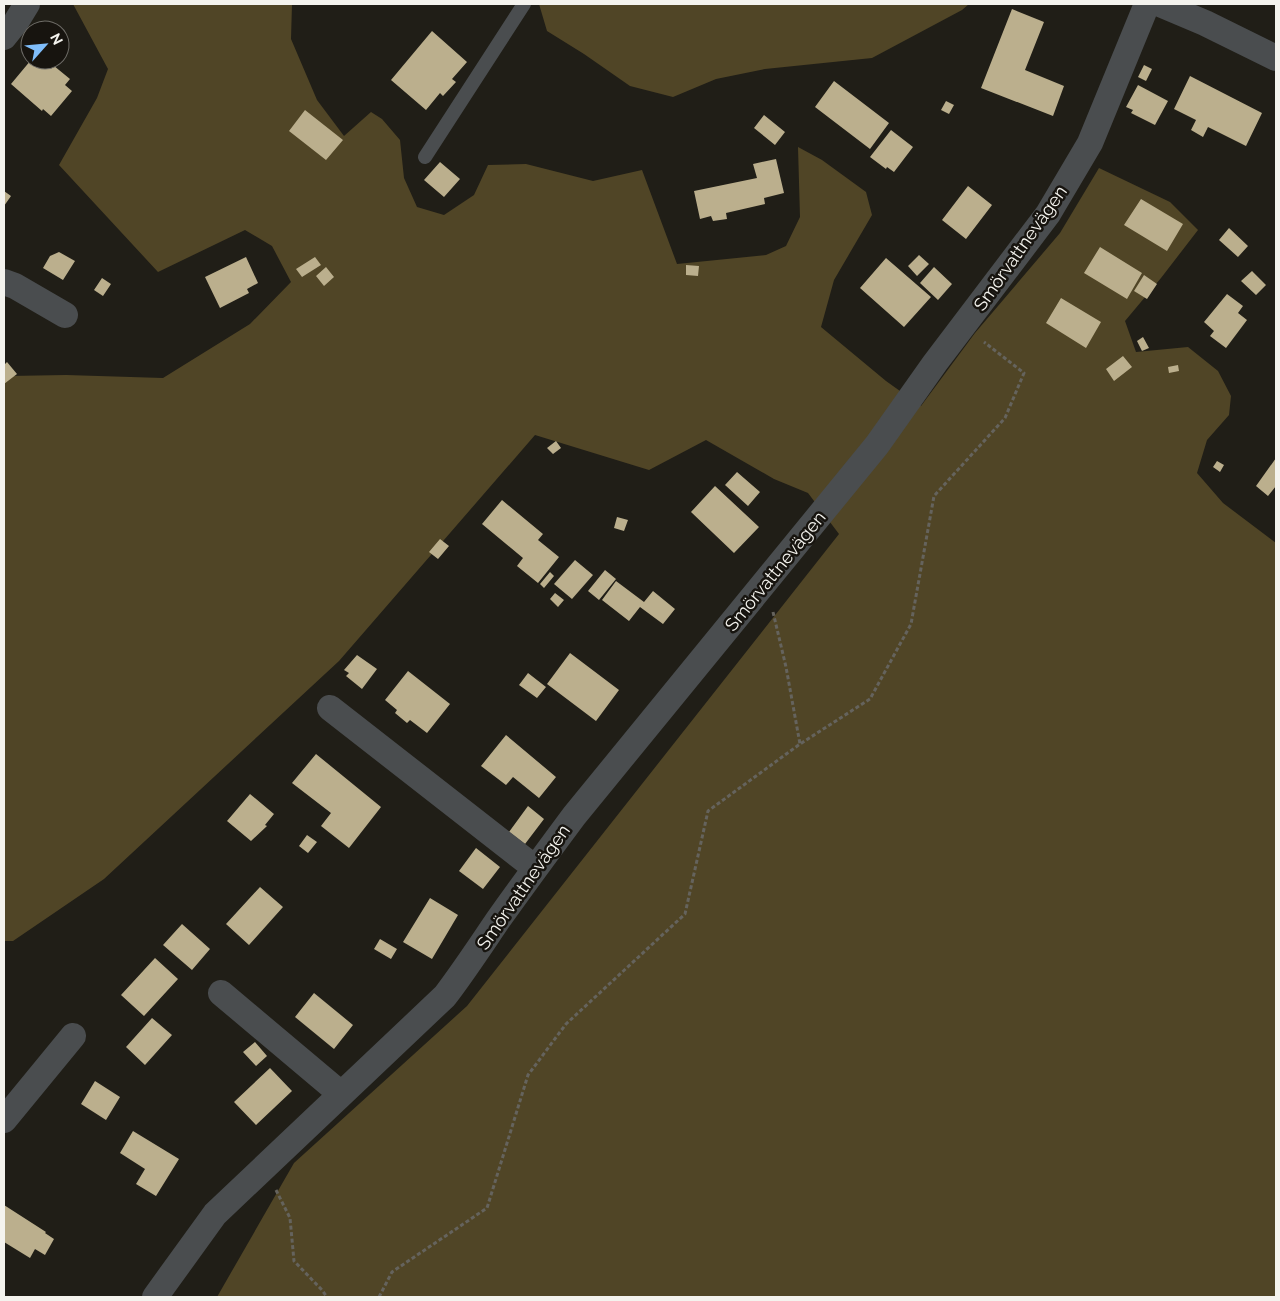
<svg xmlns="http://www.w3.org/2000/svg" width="1280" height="1301" viewBox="0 0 1280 1301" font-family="Raleway,sans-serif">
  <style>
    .forest { fill: #504526 }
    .building { fill: #bbaf8d }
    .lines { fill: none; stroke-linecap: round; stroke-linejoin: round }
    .path { stroke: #65635d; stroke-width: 3; stroke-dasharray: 4 2.5; stroke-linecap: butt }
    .service { stroke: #4a4d4f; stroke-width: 14 }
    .minor { stroke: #4a4d4f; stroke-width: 26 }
    .labels { text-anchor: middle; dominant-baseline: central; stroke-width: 5; stroke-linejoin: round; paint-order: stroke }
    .street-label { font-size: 18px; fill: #f4f3ee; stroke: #17140f }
  </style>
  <rect width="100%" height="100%" fill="#201e17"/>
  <path class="forest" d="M73,4h219l-1,35 26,61 27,36 27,-24 11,7 18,21 4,38 13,29 27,8 30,-20 14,-30 38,-1 67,17 49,-11 35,94 89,-9 20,-9 14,-29 -2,-70 24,13 44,32 6,23 -38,65 -13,47 65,54 35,25 54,-73 85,-100 39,-65 71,34 28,28 -37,48 -36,43 11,31 52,-5 30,24 13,25 -2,19 -22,25 -10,33 26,30 53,40v754h-1059l77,-134 173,-157 372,-472 -31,-41 -34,-14 -68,-39 -57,30 -114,-35 -196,226 -235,218 -91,62h-9v-563l5,-2 57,-1 97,3 87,-54 41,-42 -19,-36 -27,-16 -87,42 -99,-107 38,-67 11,-29z
    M539,4h430l-7,6 -90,48 -107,11 -49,10 -43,18 -43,-11 -46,-32 -37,-23z"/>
  <path class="building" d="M1012,9l32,13 -19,48 39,16 -11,30 -72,-28z
    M432,31l35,31 -15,17 4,3 -13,14 -3,-3 -14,17 -35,-30z
    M31,60h4l8,6 5,-5 22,18 -5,6 7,6 -21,25 -8,-7 -1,2 -31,-27z
    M1144,65l8,4 -6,12 -8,-4z
    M1190,76l72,37 -16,33 -38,-19 -5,10 -12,-7 5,-10 -22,-11z
    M834,81l55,42 -19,26 -55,-42z
    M1138,85l30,16 -13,24 -24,-12 2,-3 -7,-3z
    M946,101l8,4 -5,9 -8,-4z
    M305,110l38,30 -17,20 -37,-29z
    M764,115l21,17 -10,13 -21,-17z
    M891,130l22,17 -19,25 -7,-5 -1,2 -16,-12z
    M776,159l8,34 -20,5 1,6 -39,9 1,6 -14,2 -2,-5 -11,3 -6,-28 63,-13 -4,-14z
    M440,162l20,17 -16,18 -20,-17z
    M968,186l24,19 -26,34 -24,-19z
    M4,191l7,5 -7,10z
    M1141,199l42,25 -16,27 -43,-26z
    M1229,228l19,18 -10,11 -19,-17z
    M1100,247l42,26 -15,26 -43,-26z
    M59,252l16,9 -12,19 -20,-12 7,-12z
    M919,255l10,9 -12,12 -9,-10z
    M246,257l12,26 -11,6 2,4 -29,15 -15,-31z
    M315,257l6,8 -19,12 -6,-8z
    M886,258l45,39 -27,30 -44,-39z
    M686,265l13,1 -1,10 -12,-1z
    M326,267l8,10 -10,9 -8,-10z
    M934,267l18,17 -14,16 -18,-17z
    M1252,271l14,14 -10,10 -15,-14z
    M1144,275l13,9 -10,15 -13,-8z
    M102,278l9,6 -8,12 -9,-6z
    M1227,294l16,12 -5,7 9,7 -21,28 -16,-12 4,-5 -10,-9z
    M1061,298l40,24 -15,26 -40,-25z
    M1143,337l6,11 -7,3 -5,-10z
    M1123,356l9,11 -18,14 -8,-12z
    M7,362l10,12 -13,10v-19z
    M1178,365l1,6 -10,2 -1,-6z
    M556,441l5,7 -8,6 -6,-6z
    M1276,458v28l-8,10 -12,-10z
    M1217,461l7,4 -4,7 -7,-5z
    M737,472l23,20 -12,14 -23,-21z
    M715,486l44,41 -25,26 -43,-41z
    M502,500l41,34 -5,6 21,17 -21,26 -21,-17 6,-8 -41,-34z
    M617,517l11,3 -4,11 -10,-3z
    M440,539l9,7 -11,13 -9,-7z
    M575,560l18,15 -21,24 -18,-15z
    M605,570l11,9 -17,21 -11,-9z
    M550,572l4,4 -10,12 -4,-4z
    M616,581l28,21 9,-11 22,18 -12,15 -23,-17 -11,14 -27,-21z
    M555,593l9,7 -6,7 -8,-8z
    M570,653l49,37 -23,31 -49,-37z
    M357,655l20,14 -15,20 -16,-13 3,-3 -5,-3z
    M408,671l42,33 -23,29 -17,-13 -3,3 -12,-10 2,-3 -12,-10z
    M528,673l18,14 -9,11 -18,-13z
    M506,735l50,42 -17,21 -26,-21 -7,8 -25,-19z
    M316,754l65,53 -32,41 -28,-22 10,-13 -39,-30z
    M250,794l24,20 -9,11 2,1 -16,15 -24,-20z
    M528,806l16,13 -19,25 -16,-12z
    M307,835l10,7 -9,11 -9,-7z
    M476,848l24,19 -17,22 -24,-18z
    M260,887l23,20 -34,38 -23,-21z
    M430,898l28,17 -26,44 -29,-17z
    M182,924l28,25 -18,21 -29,-25z
    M380,939l17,10 -6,10 -17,-10z
    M155,958l23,21 -34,37 -23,-21z
    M314,993l39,32 -19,24 -39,-32z
    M152,1018l20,17 -27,30 -19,-18z
    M255,1042l12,14 -11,10 -13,-14z
    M270,1068l22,23 -36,34 -22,-23z
    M95,1081l25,16 -14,23 -25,-16z
    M133,1131l46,28 -23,37 -20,-12 9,-15 -25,-16z
    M4,1205l42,27 -1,1 9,6 -9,16 -10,-6 -5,9 -26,-16z"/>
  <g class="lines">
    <path class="path" d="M773,612l13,55 14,77
      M276,1190l14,28 4,43 28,29 5,7
      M379,1297l13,-25 95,-64 41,-133 38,-51 119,-110 23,-103 92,-67 70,-45 41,-75 23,-128 71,-78 19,-45 -40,-31"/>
    <path class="service" d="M425,157l99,-153"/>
    <path class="minor" d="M1160,4l45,19 71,35
      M4,37l12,-15 11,-18
      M4,282l11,4 50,29
      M330,708l205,160
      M221,993l120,101
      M4,1120l69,-84
      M155,1297l60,-83 230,-218c19,-25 36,-51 53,-76 25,-35 50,-69 76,-104l303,-371 58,-82 113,-149 42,-71 57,-139"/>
  </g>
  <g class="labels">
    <g class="street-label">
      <text transform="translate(1020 248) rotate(-55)">Smörvattnevägen</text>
      <text transform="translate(775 571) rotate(-51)">Smörvattnevägen</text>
      <text transform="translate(523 887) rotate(-55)">Smörvattnevägen</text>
    </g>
  </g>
  <rect width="1280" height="1301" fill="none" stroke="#f4f3ee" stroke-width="10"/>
  <g transform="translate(45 45) rotate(63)"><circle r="24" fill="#17140f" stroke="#6f6d68"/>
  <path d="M0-4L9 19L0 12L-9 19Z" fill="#7fbdfa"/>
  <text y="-8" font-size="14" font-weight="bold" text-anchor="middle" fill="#f4f3ee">N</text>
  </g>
</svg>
